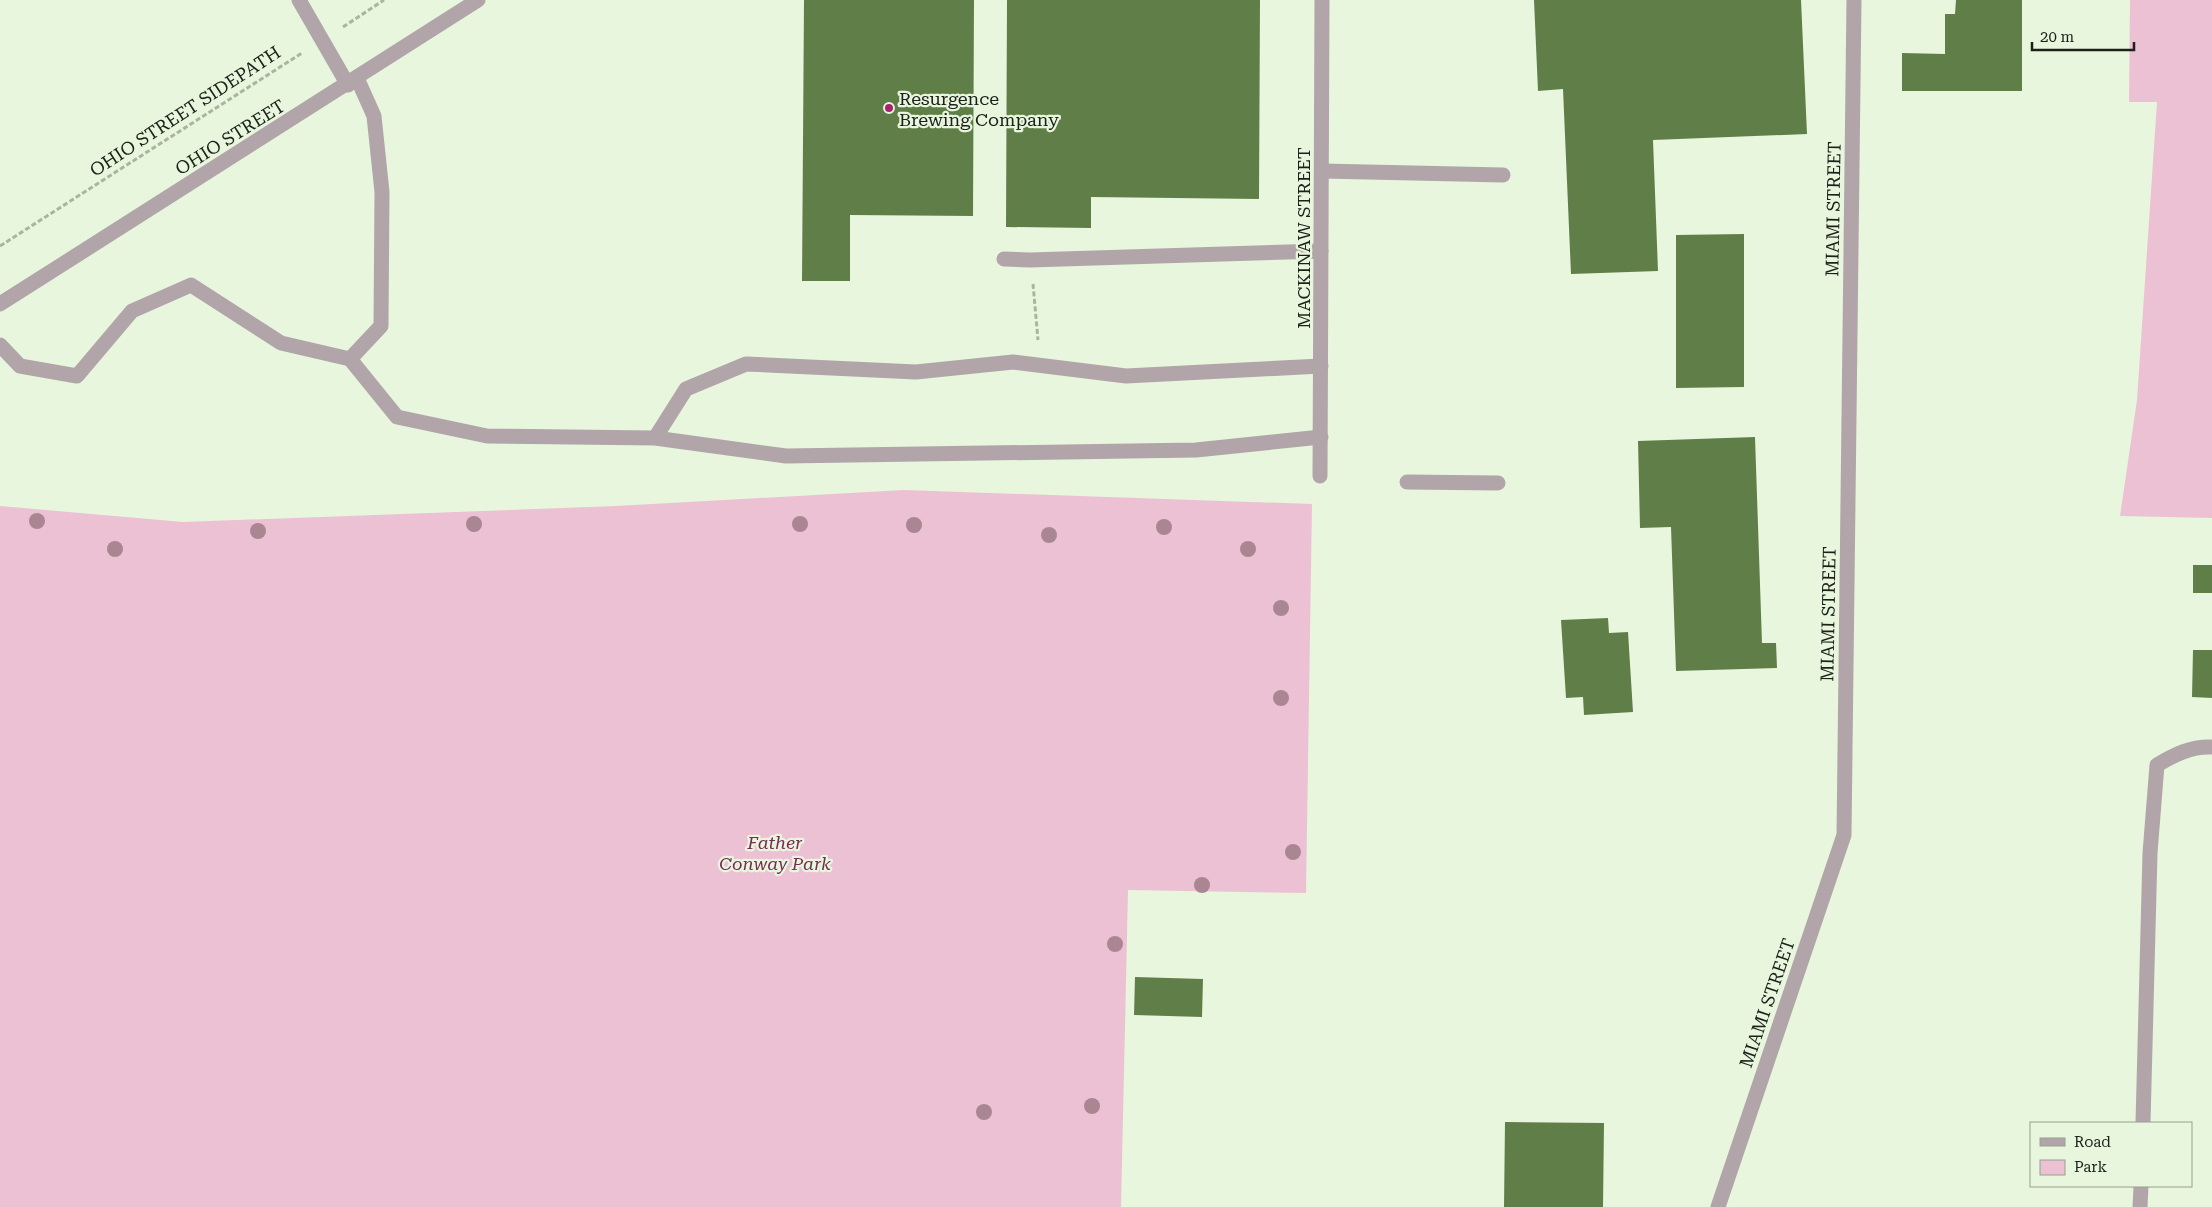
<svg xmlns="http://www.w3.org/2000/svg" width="2212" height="1207" viewBox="0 0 2212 1207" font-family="'Roboto Serif',serif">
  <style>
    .green { fill: #ecc1d4 }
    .building { fill: #607f48 }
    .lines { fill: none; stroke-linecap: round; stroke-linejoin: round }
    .path { stroke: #a9b5a1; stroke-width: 3; stroke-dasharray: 5 2.5; stroke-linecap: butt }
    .service { stroke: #b1a5aa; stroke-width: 15 }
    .minor { stroke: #b1a5aa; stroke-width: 15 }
    .tertiary { stroke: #b1a5aa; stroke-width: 15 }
    .tree { fill: #aa8692 }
    .poi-dot { fill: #a62370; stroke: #e8f6de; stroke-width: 2 }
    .labels { text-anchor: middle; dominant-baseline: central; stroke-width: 4.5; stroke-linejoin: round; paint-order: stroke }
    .poi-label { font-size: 18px; fill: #1b2018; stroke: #e8f6de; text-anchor: start }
    .street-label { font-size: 18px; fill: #1b2018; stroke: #e8f6de }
    .park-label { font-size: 18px; font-style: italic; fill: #772b54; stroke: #e8f6de }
  </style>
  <rect width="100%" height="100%" fill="#e8f6de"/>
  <path class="green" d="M2130,0h82v518l-92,-2 17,-116 20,-298h-28z
    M904,490l408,14 -6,389 -178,-3 -7,317h-1121v-701l183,16 433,-16z"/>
  <path class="building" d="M804,0h170l-1,216 -123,-1v66h-48z
    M1007,0h253l-1,199 -168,-2v31l-85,-1z
    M1534,0h267l6,134 -154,6 5,131 -87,3 -8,-185 -25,2z
    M1956,0h66v91h-120v-38l43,1v-40h10z
    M1744,234v153l-68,1v-153z
    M1755,437l7,206h14l1,25 -101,3 -5,-144 -31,1 -2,-87z
    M2193,565h19v28h-19z
    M1608,618l1,15 19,-1 5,80 -49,3 -1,-18 -17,1 -5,-78z
    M2193,650h19v48l-20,-1z
    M1135,977l68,2 -1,38 -68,-2z
    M1505,1122l99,1 -1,84h-99z"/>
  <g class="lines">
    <path class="path" d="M343,27l41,-27
      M0,246l302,-193
      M1033,284l5,56"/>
    <path class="service" d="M299,0l49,85
      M1322,171l181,4
      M1004,259l26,1 291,-9
      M0,345l20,21 57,10 55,-65 59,-26 90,58 69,16 31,-33 1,-134 -8,-76 -17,-38
      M350,359l47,58 90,19 168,2 131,18 410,-6 125,-13
      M655,438l31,-49 60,-25 170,8 97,-10 113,14 195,-10
      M1407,482l91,1
      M2143,1123l7,-270 7,-88c17,-10 34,-19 55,-18
      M2140,1207l1,-21"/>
    <path class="minor" d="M1320,476l2,-476
      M1718,1207l126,-372 10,-835"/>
    <path class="tertiary" d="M0,304l478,-304"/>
  </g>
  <g class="tree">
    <circle cx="37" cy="521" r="8"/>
    <circle cx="474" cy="524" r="8"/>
    <circle cx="800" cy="524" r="8"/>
    <circle cx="914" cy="525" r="8"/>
    <circle cx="1164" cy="527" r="8"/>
    <circle cx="258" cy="531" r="8"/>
    <circle cx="1049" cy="535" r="8"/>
    <circle cx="115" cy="549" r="8"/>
    <circle cx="1248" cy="549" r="8"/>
    <circle cx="1281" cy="608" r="8"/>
    <circle cx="1281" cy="698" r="8"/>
    <circle cx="1293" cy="852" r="8"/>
    <circle cx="1202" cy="885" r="8"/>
    <circle cx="1115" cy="944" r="8"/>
    <circle cx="1092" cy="1106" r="8"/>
    <circle cx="984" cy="1112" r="8"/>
  </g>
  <circle class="poi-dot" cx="889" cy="108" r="5"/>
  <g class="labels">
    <g class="poi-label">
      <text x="899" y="98">Resurgence<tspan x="899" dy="21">Brewing Company</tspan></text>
    </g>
    <g class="street-label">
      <text transform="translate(185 111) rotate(-33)">OHIO STREET SIDEPATH</text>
      <text transform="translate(230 137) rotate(-32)">OHIO STREET</text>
      <text transform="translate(1833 209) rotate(-89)">MIAMI STREET</text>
      <text transform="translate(1303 238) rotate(-90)">MACKINAW STREET</text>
      <text transform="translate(1828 614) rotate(-89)">MIAMI STREET</text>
      <text transform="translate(1767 1003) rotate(-71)">MIAMI STREET</text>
    </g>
    <g class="park-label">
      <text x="775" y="842">Father<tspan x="775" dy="21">Conway Park</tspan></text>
    </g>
  </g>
  <rect x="2030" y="1122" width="162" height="65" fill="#e8f6de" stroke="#96a08f"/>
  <rect x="2040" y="1138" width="25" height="8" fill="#b1a5aa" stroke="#96a08f"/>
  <text x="2074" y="1147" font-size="15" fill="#1b2018">Road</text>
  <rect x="2040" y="1160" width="25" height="15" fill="#ecc1d4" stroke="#96a08f"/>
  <text x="2074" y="1172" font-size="15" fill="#1b2018">Park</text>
  <path d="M2032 42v8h102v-8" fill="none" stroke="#1b2018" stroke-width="2.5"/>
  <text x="2040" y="42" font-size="15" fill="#1b2018" stroke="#e8f6de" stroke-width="4" paint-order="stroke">20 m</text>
</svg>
